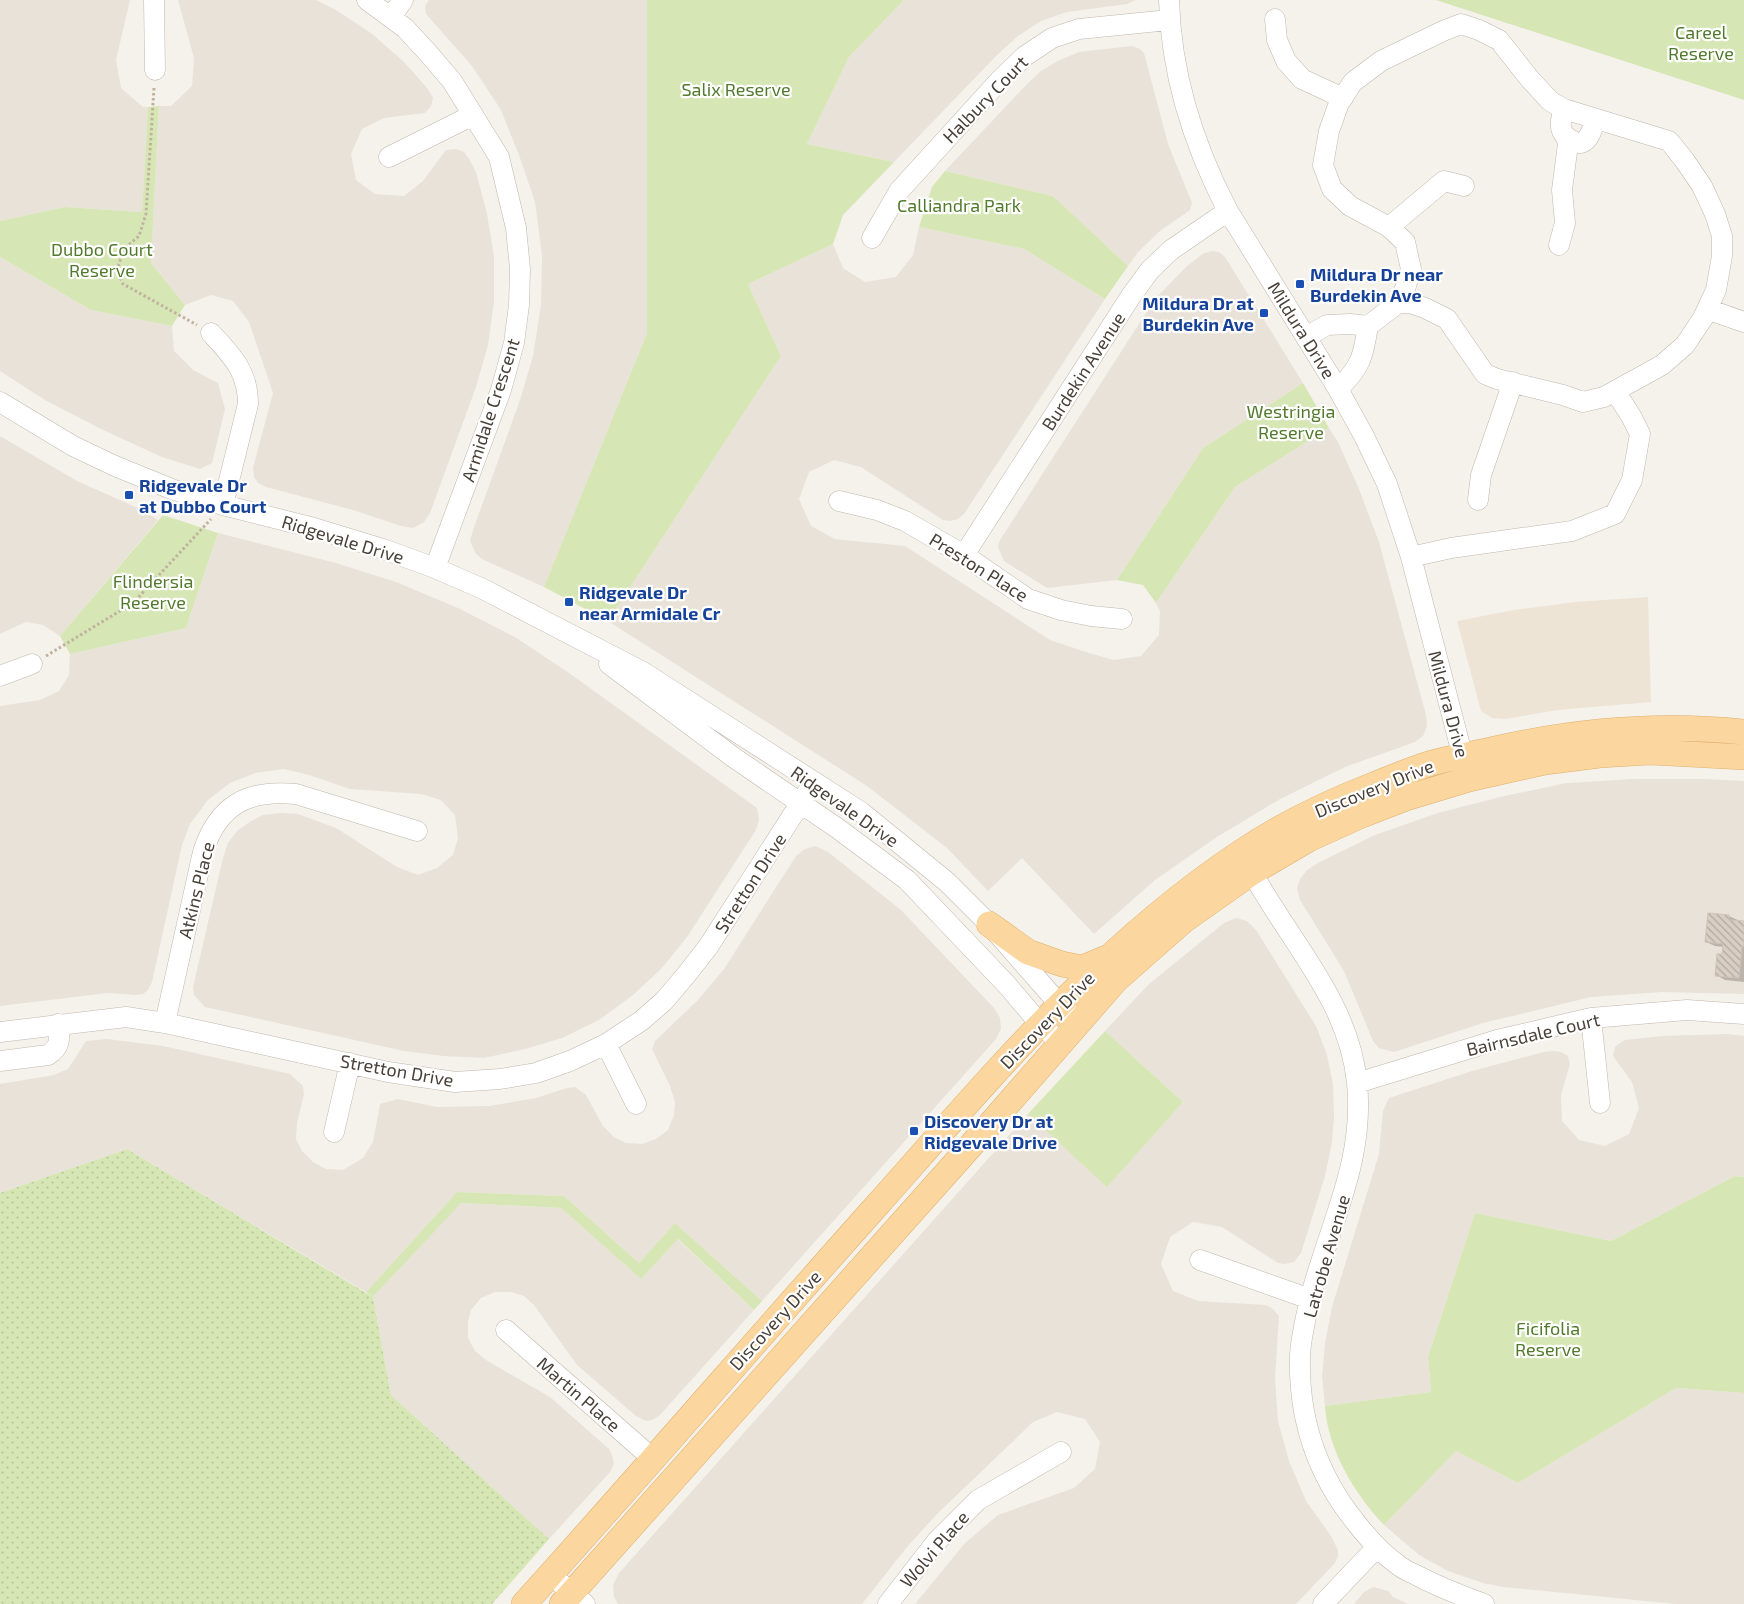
<svg xmlns="http://www.w3.org/2000/svg" width="1744" height="1604" viewBox="0 0 1744 1604" font-family="'Exo 2',sans-serif">
  <style>
    .residential { fill: #e9e2d9 }
    .education { fill: #ede4d5 }
    .grass { fill: url(#grass-dots) }
    .park { fill: #d6e7b5 }
    .shadow { fill: #0003 }
    .building { fill: url(#building-back-hatch); stroke: #d1c2b4 }
    .lines { fill: none; stroke-linecap: round; stroke-linejoin: round }
    .minor-casing { stroke: #c0b7ad; stroke-width: 21 }
    .major-casing { stroke: #e0b16d; stroke-width: 26 }
    .path { stroke: #c1b29f; stroke-width: 3; stroke-dasharray: 2.5 2.5; stroke-linecap: butt }
    .minor { stroke: #fff; stroke-width: 20 }
    .major { stroke: #fbd69e; stroke-width: 25 }
    .transit-dot { fill: #1a4fb4; stroke: #fff; stroke-width: 2 }
    .labels { text-anchor: middle; dominant-baseline: central; stroke-width: 4.5; stroke-linejoin: round; paint-order: stroke }
    .park-label { font-size: 18px; fill: #527a2d; stroke: #fff }
    .street-label { font-size: 18px; fill: #494139; stroke: #fff }
    .transit-label { font-size: 18px; font-weight: bold; fill: #164399; stroke: #fff; text-anchor: start }
  </style>
  <defs>
    <pattern id="grass-dots" width="8" height="8" patternUnits="userSpaceOnUse" patternTransform="scale(1.25)"><rect width="8" height="8" fill="#d6e7b5"/><path d="M2 2h.1M6 6h.1" fill="none" stroke="#b9c79c" stroke-width="1.8" stroke-linecap="round"/></pattern>
    <pattern id="building-back-hatch" width="6" height="6" patternUnits="userSpaceOnUse" patternTransform="scale(1.25)"><rect width="6" height="6" fill="#d9cec3"/><path d="M-1 5l2 2M0 0l6 6M5-1l2 2" fill="none" stroke="#b2a99f"/></pattern>
  </defs>
  <rect width="100%" height="100%" fill="#f5f1eb"/>
  <path class="residential" d="M0,0h130l-14,60 5,28 22,19h5l-6,105 -77,-5 -65,14z
    M178,0h138l20,10 35,23 33,29 24,27 5,9 -2,8 -6,7 -41,5 -22,11 -11,25 5,26 19,14 29,2 19,-15 23,-31 10,-1 8,3 5,7 7,13 11,42 7,42v45l-6,44 -12,42 -46,126 -6,9 -11,6 -12,-2 -48,-16 -87,-23 -8,-4 -4,-6 -1,-9 20,-75 -24,-71 -16,-21 -22,-6 -26,10 -34,-42 8,-157h12l21,-20 2,-28z
    M429,0h218v333l-103,254 -62,-28 -6,-5 -6,-13 3,-11 47,-130 13,-44 8,-51 1,-49 -7,-54 -16,-47 -18,-45 -29,-44 -46,-52 -1,-8z
    M904,0h232l-9,4 -60,8 -26,9 -23,15 -21,19 -103,107 -87,-18 42,-87z
    M1132,46l8,3 4,4 24,91 24,59 -2,7 -30,21 -22,21 -10,14 -75,-70 -108,-25 83,-88 13,-12 17,-10 21,-9z
    M919,227l105,22 81,50 -141,215 -6,5 -8,2 -7,-1 -82,-53 -27,-7 -25,12 -10,27 12,27 24,13 70,7 145,94 39,13 25,7 27,-4 18,-21 1,-24 -4,-8 79,-116 94,-59 9,14 21,47 20,53 47,173 1,11 -4,10 -8,6 -70,25 -65,32 -63,38 -62,43 -61,54 -72,-76 -34,33 -41,-43 -80,-62 -259,-165 173,-265 -33,-72 85,-40 10,24 22,14 31,-5 17,-22z
    M1213,251l6,1 6,5 78,126 -100,65 -86,132 -70,8 -43,-27 -6,-14 2,-7 155,-241 32,-33 17,-13z
    M0,257l91,53 81,16 2,25 19,19 25,13 7,26 -13,54 -12,6 -38,-12 -59,-27 -58,-30 -45,-29z
    M0,436l77,45 63,28 18,11 -98,116 -17,-11 -17,-3 -26,12z
    M218,533l118,30 60,19 62,26 57,29 54,36 188,135 2,11 -3,11 -69,107 -25,31 -29,27 -34,25 -37,18 -37,11 -41,9 -41,-2 -39,-5 -199,-44 -11,-12 -1,-8 30,-129 5,-15 10,-13 13,-9 12,-6 17,-2 18,1 38,14 61,39 21,8 19,-7 16,-13 5,-17 -3,-23 -14,-15 -20,-6 -71,-5 -41,-14 -25,-6 -29,4 -25,10 -22,17 -18,24 -8,21 -30,137 -4,8 -5,4 -7,1 -29,-2 -107,13v-300l40,-6 19,-9 10,-16 1,-21 116,-26z
    M1634,779h69l41,2v213l-82,-2 -71,5 -108,26 -89,29 -15,-4 -6,-7 -29,-70 -44,-71 -3,-12 3,-9 7,-9 13,-8 55,-27 63,-22 62,-16 67,-14z
    M815,846l13,6 73,58 93,98 6,10 1,11 -5,10 -234,262 -87,-78 -36,40 -75,-67 -107,-4 -91,100 -239,-143 -127,44v-109l54,-9 14,-6 18,-28 21,-2 56,7 127,28 13,12 1,8 -7,29 -1,16 6,12 11,11 13,7 17,1 20,-12 10,-16 7,-38 18,-5 39,8 52,-1 47,-8 31,-10 8,-1 11,8 17,31 11,11 12,6 16,1 14,-5 12,-9 6,-15 1,-13 -5,-16 -18,-37 3,-8 42,-40 27,-32 72,-113 9,-7z
    M1236,918l11,3 9,9 60,96 11,29 6,29 1,33 -2,25 -7,34 -24,77 -7,9 -9,2 -7,-1 -56,-36 -29,-5 -23,15 -9,27 12,27 25,10 68,4 7,4 6,7 -4,62 3,43 11,40 17,40 25,35 7,14v7l-3,6 -39,41h-381l50,-61 33,-28 76,-27 21,-19 5,-27 -15,-23 -28,-7 -24,10 -96,92 -30,33 -45,57h-244l-4,-7 -1,-12 6,-12 409,-459 79,72 76,-84 -78,-71 44,-47 75,-61z
    M1727,1034l17,2v141l-9,-1 -124,65 -136,-28 -47,144 3,35 -106,14 -3,-29 3,-34 7,-36 47,-153 4,-43 6,-13 83,-27 72,-19 9,-1 8,1 7,4 2,8 -9,31 1,26 17,19 26,6 24,-12 10,-26 -7,-26 -19,-26 2,-9 5,-4 5,-3 38,-4z
    M460,1203l101,5 80,71 36,-40 77,71 -94,105 -8,5 -6,1 -10,-5 -59,-51 -43,-60 -10,-9 -13,-4h-16l-14,6 -10,12 -3,12v16l7,13 11,9 64,37 59,52 3,6 2,9 -4,8 -61,67 -158,-144 -18,-98z
    M1676,1388l68,5v211h-68l-173,-17 -20,-4 -35,-12 -29,-16 -35,-30 72,-74 62,32z
    M1373,1587l15,4 5,6 15,7h-54l10,-12z"/>
  <path class="education" d="M1648,597l3,105 -93,8 -53,9 -13,-1 -11,-7 -24,-90 57,-11 62,-8z"/>
  <path class="grass" d="M127,1149l246,148 18,98 158,144 -57,65h-492v-411z"/>
  <path class="park" d="M647,0h257l-55,57 -42,87 87,18 -51,53 -10,29 -85,40 33,72 -173,265 -64,-34 103,-254z
    M1436,0h308v100z
    M159,106l-8,157 34,42 -13,21 -81,-16 -91,-53v-36l65,-14 77,5 6,-105z
    M945,171l108,25 75,70 -23,33 -81,-50 -105,-22 13,-40z
    M1303,383l26,45 -94,59 -79,116 -13,-18 -26,-5 86,-132z
    M163,515l55,18 -32,95 -116,26 -10,-18z
    M1105,1031l78,71 -76,85 -79,-73z
    M1735,1176l9,1v216l-68,-5 -158,95 -62,-32 -72,74c-30,-32 -56,-75 -59,-119l106,-14 -3,-35 47,-144 136,28z
    M457,1192l107,4 75,67 36,-40 87,78 -8,9 -76,-71 -37,40 -80,-71 -100,-5 -88,94 -7,-5z"/>
  <path class="shadow" d="M1729,916l15,7v59l-19,-2 -9,-5 7,-19 1,-9 -9,-1 -9,-4z"/>
  <path class="building" d="M1708,913l21,2v5l15,1v25h-2l-3,32 -24,-2 2,-22h5l1,-10 -18,-2z"/>
  <g class="lines">
    <g class="minor-casing">
      <path id="minor" d="M154,0l1,70
        M367,0l38,28 23,25 24,28 47,76 17,71 4,41 -1,36 -5,38 -13,47 -66,178
        M1169,0c2,74 25,146 59,211l110,178 26,47 23,48 24,73 55,212
        M391,17l12,-17
        M1275,19l2,21 9,21 16,18 41,19
        M1567,137c19,15 23,-2 29,-18
        M389,157l84,-42
        M1389,227l55,-46 20,5
        M872,238l27,-47 101,-111 25,-24 27,-18 27,-9 90,-9
        M1559,245l6,-22 -3,-33 6,-46c-1,-6 -3,-8 -6,-13 -3,-7 0,-15 2,-22
        M1707,309l37,13
        M211,333c21,23 37,38 37,71l-25,101
        M1306,337l21,-12 23,-1 18,2
        M1338,389c23,-22 25,-32 30,-63l30,-23 7,-14 6,-20 -6,-27 -16,-15 -39,-21 -18,-17 -9,-24 6,-34 10,-28 14,-21 28,-21 62,-30 18,-7 18,6 20,10 30,38 21,23 14,8 105,32 16,20 17,25 13,28 7,22v20l-6,34 -13,28 -18,27 -23,20 -58,32 -21,5 -20,-7 -66,-16 -12,-5 -38,-55 -22,-11 -15,-5h-12
        M0,402l73,44 42,20 59,24 49,15 91,23 69,21 52,19 48,21 160,83 218,140 86,70 42,42 71,81 19,17
        M1478,500l3,-25 32,-93
        M839,501l38,9 28,11 59,34 64,44 33,11 30,6 31,3
        M964,555l167,-259 19,-26 21,-20 57,-39
        M1411,557l40,-9 121,-17 43,-17 17,-34 8,-46 -9,-18 -16,-25
        M609,664l124,93 104,71 70,52 100,105 33,39 22,20
        M0,676l32,-12
        M1245,859c37,75 104,138 112,224 8,79 -28,142 -47,216 -4,17 -9,39 -10,56 -2,64 17,120 57,169 12,15 24,29 40,40 5,5 13,8 19,11 23,12 43,20 68,29
        M1591,1018l9,85
        M165,1023l38,-171c15,-47 45,-63 93,-58l121,37
        M0,1032l126,-15 39,6 223,49 67,10 45,-3 36,-6 34,-12 36,-17 35,-23 23,-20 22,-26 22,-28 106,-165
        M606,1044l30,60
        M0,1061l48,-6c13,-8 12,-17 10,-31
        M1357,1083l140,-43 94,-22 96,-8 57,4
        M334,1132l16,-69
        M1200,1260l110,39
        M506,1330l146,128
        M551,1575l34,29
        M888,1604l49,-63 41,-41 83,-48
        M1323,1604l54,-57"/>
    </g>
    <g class="major-casing">
      <path id="major" d="M989,924l39,28 34,12 15,3h8l21,-9
        M524,1604c120,-133 236,-268 355,-401 111,-125 221,-257 361,-350 41,-28 87,-50 133,-68 20,-8 39,-16 59,-22 18,-5 36,-8 54,-12 85,-20 171,-28 258,-19
        M562,1604l430,-482 124,-142 67,-59 68,-48 58,-34 53,-24 44,-17 63,-19 76,-17 55,-7 50,-3 94,5"/>
    </g>
    <path class="path" d="M154,88l-8,126 -7,22 -15,13 -7,21 6,14 74,41
      M46,656l87,-53 78,-84"/>
    <use href="#minor" class="minor"/>
    <use href="#major" class="major"/>
  </g>
  <g class="transit-dot">
    <rect x="1295" y="279" width="10" height="10" rx="2.5"/>
    <rect x="1259" y="308" width="10" height="10" rx="2.5"/>
    <rect x="124" y="490" width="10" height="10" rx="2.5"/>
    <rect x="564" y="597" width="10" height="10" rx="2.5"/>
    <rect x="909" y="1126" width="10" height="10" rx="2.5"/>
  </g>
  <g class="labels">
    <g class="park-label">
      <text x="1701" y="32">Careel<tspan x="1701" dy="21">Reserve</tspan></text>
      <text x="736" y="89">Salix Reserve</text>
      <text x="959" y="205">Calliandra Park</text>
      <text x="102" y="249">Dubbo Court<tspan x="102" dy="21">Reserve</tspan></text>
      <text x="1291" y="411">Westringia<tspan x="1291" dy="21">Reserve</tspan></text>
      <text x="153" y="581">Flindersia<tspan x="153" dy="21">Reserve</tspan></text>
      <text x="1548" y="1328">Ficifolia<tspan x="1548" dy="21">Reserve</tspan></text>
    </g>
    <g class="street-label">
      <text transform="translate(985 99) rotate(-46)">Halbury Court</text>
      <text transform="translate(1302 330) rotate(58)">Mildura Drive</text>
      <text transform="translate(1083 371) rotate(-57)">Burdekin Avenue</text>
      <text transform="translate(490 410) rotate(-72)">Armidale Crescent</text>
      <text transform="translate(343 539) rotate(17)">Ridgevale Drive</text>
      <text transform="translate(979 567) rotate(32)">Preston Place</text>
      <text transform="translate(1449 704) rotate(75)">Mildura Drive</text>
      <text transform="translate(1374 788) rotate(-22)">Discovery Drive</text>
      <text transform="translate(845 806) rotate(35)">Ridgevale Drive</text>
      <text transform="translate(750 883) rotate(-57)">Stretton Drive</text>
      <text transform="translate(196 890) rotate(-76)">Atkins Place</text>
      <text transform="translate(1047 1020) rotate(-46)">Discovery Drive</text>
      <text transform="translate(1533 1034) rotate(-13)">Bairnsdale Court</text>
      <text transform="translate(397 1070) rotate(10)">Stretton Drive</text>
      <text transform="translate(1326 1256) rotate(-74)">Latrobe Avenue</text>
      <text transform="translate(775 1320) rotate(-48)">Discovery Drive</text>
      <text transform="translate(579 1394) rotate(41)">Martin Place</text>
      <text transform="translate(934 1549) rotate(-49)">Wolvi Place</text>
    </g>
    <g class="transit-label">
      <text x="1310" y="274">Mildura Dr near<tspan x="1310" dy="21">Burdekin Ave</tspan></text>
      <text x="1254" y="303" text-anchor="end">Mildura Dr at<tspan x="1254" dy="21">Burdekin Ave</tspan></text>
      <text x="139" y="485">Ridgevale Dr<tspan x="139" dy="21">at Dubbo Court</tspan></text>
      <text x="579" y="592">Ridgevale Dr<tspan x="579" dy="21">near Armidale Cr</tspan></text>
      <text x="924" y="1121">Discovery Dr at<tspan x="924" dy="21">Ridgevale Drive</tspan></text>
    </g>
  </g>
</svg>
